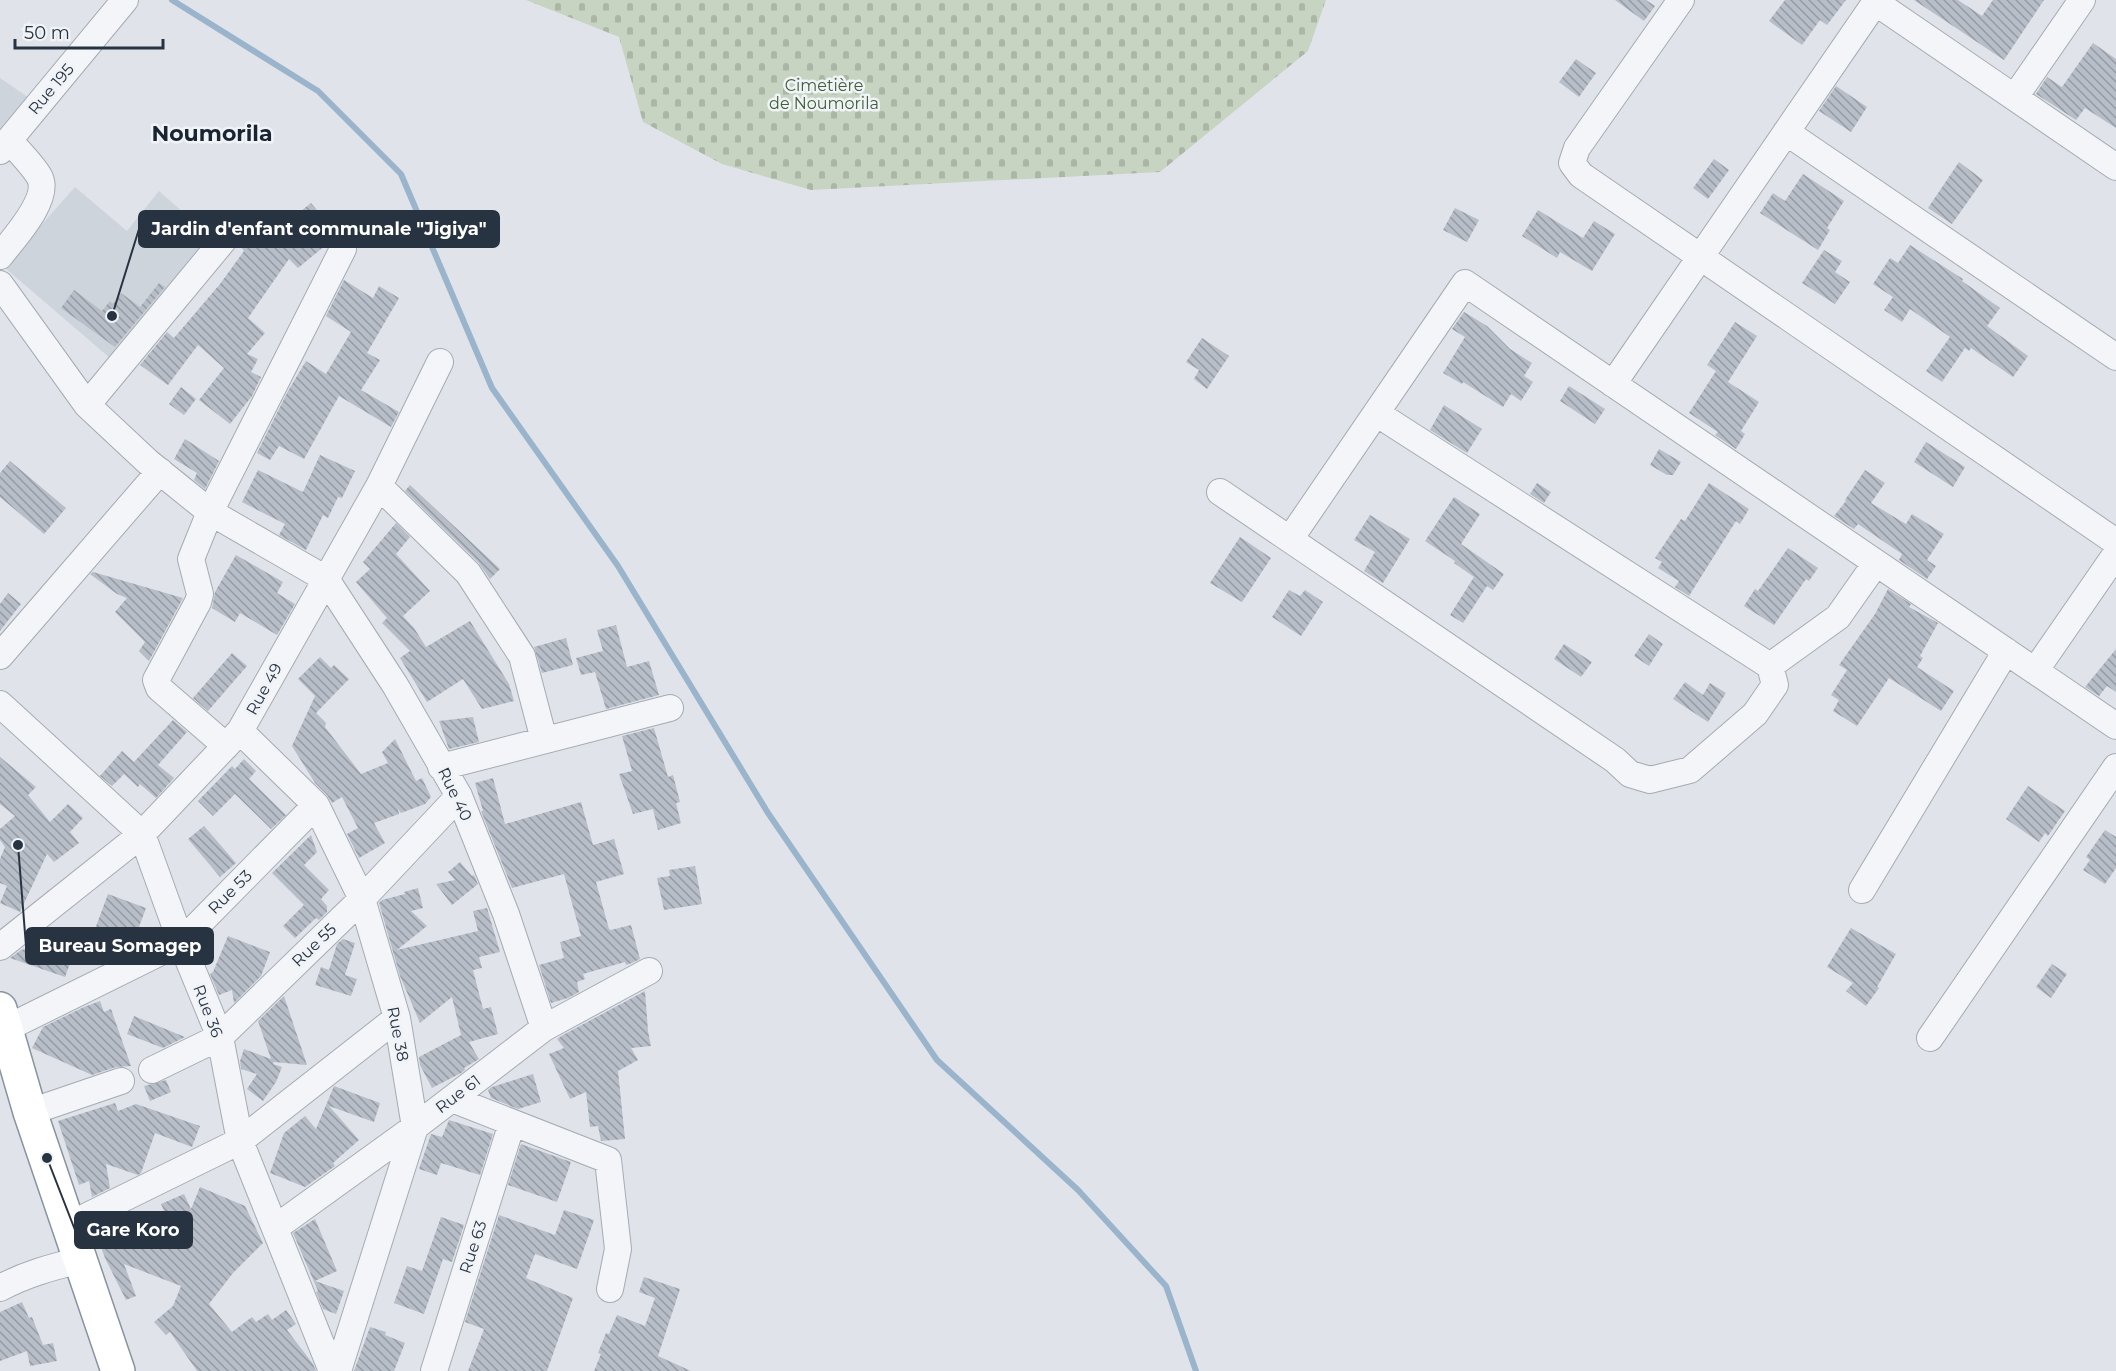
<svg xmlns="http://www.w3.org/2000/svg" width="2116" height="1371" viewBox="0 0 2116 1371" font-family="Montserrat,sans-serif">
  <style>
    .built { fill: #ced4dc }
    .cemetery { fill: url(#cemetery-stones) }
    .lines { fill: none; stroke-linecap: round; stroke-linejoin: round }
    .stream { stroke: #9ab4cb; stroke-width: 6 }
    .building { fill: url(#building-back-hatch) }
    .minor-casing { stroke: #a5abb4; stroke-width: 28 }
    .highway-casing { stroke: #8793a1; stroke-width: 36 }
    .minor { stroke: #f3f5f8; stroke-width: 26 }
    .highway { stroke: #fff; stroke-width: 33 }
    .labels { text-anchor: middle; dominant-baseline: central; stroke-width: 5; stroke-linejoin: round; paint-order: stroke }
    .park-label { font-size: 16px; fill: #3f5e35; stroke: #f0f3f7 }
    .street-label { font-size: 16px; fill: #283342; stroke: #f0f3f7 }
    .district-label { font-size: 22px; font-weight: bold; fill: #1a2432; stroke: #f0f3f7 }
    .leader { fill: none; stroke: #283342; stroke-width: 2 }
    .callout-dot { fill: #283342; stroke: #f0f3f7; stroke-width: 2 }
    .callout { fill: #283342; stroke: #283342; stroke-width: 2 }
    .callout-label { font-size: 18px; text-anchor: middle; font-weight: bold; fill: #fff }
  </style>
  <defs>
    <pattern id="cemetery-stones" width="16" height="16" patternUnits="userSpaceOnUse" patternTransform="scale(1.5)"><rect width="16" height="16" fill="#c7d4c1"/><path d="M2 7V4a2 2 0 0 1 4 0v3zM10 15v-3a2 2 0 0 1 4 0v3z" fill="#abb6a7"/></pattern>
    <pattern id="building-back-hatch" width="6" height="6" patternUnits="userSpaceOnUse" patternTransform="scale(1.5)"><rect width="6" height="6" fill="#b7bec7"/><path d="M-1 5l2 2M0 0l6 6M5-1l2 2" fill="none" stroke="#959ba3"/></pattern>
  </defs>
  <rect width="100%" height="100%" fill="#e0e4ea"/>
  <path class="built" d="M0,78l35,24 -35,42z
    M75,187l52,44 32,-40 67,59 -108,115 -114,-98z"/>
  <path class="cemetery" d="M526,0h800l-18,51 -148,121 -349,18 -89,-26 -79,-42 -24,-85z"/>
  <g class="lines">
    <path class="stream" d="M172,0l146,91 83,83 91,214 126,178 150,247 169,247 141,130 88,96 30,85"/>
  </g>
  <path class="building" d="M1615,0h31l9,6 -11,15z
    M1785,0h61l-19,25 -7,-5 -18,25 -33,-24z
    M1914,0h44l24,16 11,-16h51l-40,60z
    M2093,43l23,16v69l-31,-20 -9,12 -40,-26 11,-17 15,10z
    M1576,59l20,14 -17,24 -20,-15z
    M1836,86l31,21 -16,25 -32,-21z
    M1714,159l15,11 -21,29 -15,-11z
    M1959,162l24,18 -31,44 -24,-16z
    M1803,174l41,27 -17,27 3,2 -12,20 -58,-37 13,-20 12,8z
    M311,203l27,32 -40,33 -9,-9 -41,59 17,15 -18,21 11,5 -7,13 10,5 -9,19 -22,28 -31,-24 25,-32 -26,-23 -30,40 -28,-20 27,-33 7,6 46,-54 24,-33 -5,-6 8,-12 -1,-7 17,15z
    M1455,208l24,12 -12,22 -24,-12z
    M1538,210l45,28 11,-17 21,13 -23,37 -32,-19 -3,6 -35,-22z
    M1910,245l53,34 -1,2 38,27 -13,18 41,30 -15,21 -42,-29 -2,3 -4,-3 -23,34 -16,-11 24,-34 -40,-28 -8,13 -18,-12 9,-13 -20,-13 17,-26 8,5z
    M1824,250l18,11 -7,11 15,10 -15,22 -33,-21z
    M344,280l29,18 6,-12 20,12 -32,55 13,7 -19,30 38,22 -8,15 -52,-31 -35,63 -25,-13 -9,14 -13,-7 31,-62 18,-30 20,13 25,-42 -25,-16z
    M159,283l6,4 -50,60 -54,-39 13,-18 28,21 8,-10 3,3 8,-11 19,14z
    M1464,312l23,14 23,23 22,14 -8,13 9,6 -12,19 -10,-7 -8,13 -40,-25 -1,2 -19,-11 22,-36 -13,-8z
    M1735,322l22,14 -29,46 31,20 -18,29 4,3 -9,15 -21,-14 3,-3 -29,-19 27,-42 -9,-6z
    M1202,338l27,18 -22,33 -13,-10 5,-9 -13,-8z
    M1569,386l36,23 -10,15 -35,-23z
    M181,387l15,12 -12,16 -15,-11z
    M1444,405l38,24 -15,24 -37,-23z
    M185,439l34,22 -14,28 -11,-9 3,-7 -23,-14z
    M1926,442l39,25 -12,20 -39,-25z
    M1659,449l22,13 -8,13h-6l-17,-10z
    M320,455l35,16 -13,27 -4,-1 -10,21 -5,-3 -17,35 -27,-15 6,-11 -43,-22 16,-32 45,22z
    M10,461l56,47 -22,26 -44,-37v-24z
    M1865,470l20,13 -14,20 35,21 6,-10 32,20 -17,26 9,6 -9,13 -28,-19 3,-6 -44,-30 -4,5 -20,-13 12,-15 -1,-1z
    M1537,483l14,9 -7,11 -14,-9z
    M1709,483l40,26 -9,15 -4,-3 -47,75 -14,-9 4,-6 -21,-13 4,-6 -7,-4 26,-39 4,2z
    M410,485l90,84 -10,10 -12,-17 -73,-71z
    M1454,497l26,17 -19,30 43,30 -11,16 -6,-4 -24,37 -13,-8 24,-38 -20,-14 1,-2 -30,-20z
    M1370,515l40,24 -27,44 -19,-12 11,-19 -21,-12z
    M396,523l14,14 -14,17 34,37 -27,25 11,12 12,19 44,-26 39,63 5,17 -32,8 -19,-30 -36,23 -27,-44 10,-7 -28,-28 5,-5 -31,-36 14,-13 -7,-7z
    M1240,537l31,21 -29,44 -32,-19z
    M1788,548l30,20 -9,13 -3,-2 -32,46 -30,-19 11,-17 3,2z
    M236,555l47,27 -6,11 18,11 -18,31 -37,-22 -5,9 -23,-14 3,-16z
    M93,572l90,26 -34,63 -10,-10 6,-9 -30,-30 12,-14 -10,-4 -27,-20z
    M1888,589l23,15 -2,3 29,16 -18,33 3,2 -6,9 37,24 -13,20 -52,-33 -32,48 -24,-15 6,-11 -8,-5 16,-25 -8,-5 36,-51z
    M1289,590l11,6 5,-6 18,12 -22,34 -29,-19z
    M8,593l13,11 -21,27v-27z
    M616,625l11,42 22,-6 10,34 -53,14 -11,-37 -14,3 -5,-17 27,-7 -6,-21z
    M1649,634l14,10 -14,22 -15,-10z
    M566,638l7,27 -31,8 -8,-26z
    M1564,644l28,18 -11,15 -27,-18z
    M2116,649v43l-9,-6 -8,10 -14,-9z
    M232,653l15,13 -39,45 -15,-13z
    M320,657l11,11 3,-3 15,14 -33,34 10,10 -1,4 36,47 27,-11 -6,-11 13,-13 21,42 6,-3 9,19 -6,7 -24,9 -3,-4 1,5 -25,9 11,20 -26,15 -12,-24 11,-6 -16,-31 -10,6 -5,-8 -12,-12 -23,-37 23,-50 -17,-17z
    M1685,682l18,13 7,-12 16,10 -18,29 -35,-23z
    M473,717l6,25 -30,7 -10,-28z
    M173,720l14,12 -29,33 16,13 -18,20 -16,-14 -2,3 -14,-13 -12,12 -12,-10 22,-25 12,11z
    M654,728l14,49 5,-2 7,27 -4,1 5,20 -23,7 -5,-21 -20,5 -14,-40 13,-3 -10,-35z
    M0,757l36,30 -8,8 22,27 18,-18 15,14 -13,14 9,11 -25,19 -7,-8 -27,58 -20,-9 7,-17 -7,-3v-24l5,-12 -5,-7v-11l15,-13 -15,-12z
    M244,759l12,12 -7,8 37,36 -15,14 -36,-35 -22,22 -15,-15 34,-35 3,3z
    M493,778l12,46 76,-22 12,43 21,-6 10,35 -28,8 13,47 2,1 20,-5 9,34 -8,4 -6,2 -1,-3 -42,12 2,5 -8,3 2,10 -11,6 -17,5 -12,-38 25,-7 -4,-16 21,-6 -17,-62 -52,14 -31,-77h2l-8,-28z
    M2028,786l37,25 -17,25 -3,-3 -6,9 -33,-23z
    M204,826l32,37 -16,14 -32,-38z
    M2105,830l11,7v31l-11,16 -22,-14 7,-10 -4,-3z
    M311,835l6,17 -13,13 25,25 -8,9 6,7v6l-8,8 -3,-2 -21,20 -12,-12 21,-21 -32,-32z
    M460,862l12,14 2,-1 4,9 -26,21 -16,-21 19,-4 -7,-8z
    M695,866l7,38 -38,6 -7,-32 13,-2 -1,-6z
    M418,888l5,20 -12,3 16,15 -30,24 81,-19 -5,-20 14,-3 13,44 -21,5 3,11 -9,2 10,39 8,-2 7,27 -29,8 10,17 -15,9 1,2 -4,3 -29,15 -12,-23 -1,-8 42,-22 -9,-38 -32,26 -20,-47 -21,-73 3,-3 23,-6 -1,-2z
    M108,894l38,14 -13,35 -38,-14z
    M1851,928l45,26 -19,33 2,1 -13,18 -20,-15 7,-8 -26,-16z
    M228,936l42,16 -9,24 -27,27 -2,-13 -13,5 -9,-21 3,-2z
    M343,939l12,4 -10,32 12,4 -6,17 -36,-11 6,-18 8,3 8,-26z
    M33,947l38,14 -6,16 -55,-19 11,-8z
    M2052,964l15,10 -16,24 -15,-11z
    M645,991l3,40 3,15 -20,2 7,12 -20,11 7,68 -24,2 -3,-15 -8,1 -4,-35 -16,7 -21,-45 15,-6 -7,-9 6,-4z
    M284,996l23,69 -33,-3 -1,2 9,3 -6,15 -13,19 -16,-12 10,-15 -16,-5 -1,-8 4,-12 27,10 -13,-38z
    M100,1001l4,11 7,-3 20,57 -15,1 -24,8 -60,-27 11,-21 41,-20z
    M134,1016l51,21 -22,11 -36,-14z
    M533,1074l8,28 -23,7 -27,-11 -3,-8 4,-3z
    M166,1080l5,12 -21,9 -6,-15z
    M334,1086l46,17 -6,19 -45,-16 30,34 -26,23 2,3 -30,21 -35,-14 14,-40 21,-17 11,13z
    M115,1103l3,8 18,-7 64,22 -8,21 -37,-14 -14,40 -3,2 -32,-11 4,24 -18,9 -3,-16 -10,4 -21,-64z
    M449,1120l44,14 -13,41 -39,-12 -4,12 -18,-6 12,-35 11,3z
    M521,1144l50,18 -14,40 -49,-17z
    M200,1187l45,19 18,37 -30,30 -24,31 23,28 20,-15 4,5 12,-8 4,6 14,-10 10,14 -9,6 26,34 3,7h-119l-27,-39 -4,3 -12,-13 19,-16 8,-20 -57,-22 12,32 -10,4 -21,-42 -10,-27 33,-15 12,24 9,-17 27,15 -15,-34 23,-10 7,15z
    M564,1210l30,10 -17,49 -42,-15 -9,24 47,20 -26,73h-79l16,-42 -19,-7 34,-107 56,20z
    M441,1217l23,8 -12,37 -9,-3 -19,55 -30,-11 13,-37 15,5z
    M315,1219l22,52 -22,10 29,10 -8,23 -13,-5 -7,-17 2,-1 -25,-58z
    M644,1277l36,12 -22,67 33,15h-97l7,-17 -3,-1 8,-20 3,1 8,-19 28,11 10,-28 -16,-6z
    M22,1302l7,16 3,-1 11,28 10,-2 4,18 -27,5 -3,-15 -27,10v-49z
    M370,1327l16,5 -1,3 20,8 -11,28h-40z"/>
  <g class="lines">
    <g class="minor-casing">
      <path id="minor" d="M1681,0l-104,148 -5,15 9,12 535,367
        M1875,2l241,165
        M2015,97l67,-97
        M1786,132l330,225
        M0,151l125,-151
        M0,256c13,-17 52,-58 39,-80 -8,-13 -20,-24 -30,-36
        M0,284l87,121 61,57 62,50 116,67 69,106 64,111 47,118 38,114
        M1613,384l264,-384
        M87,405l145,-175
        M379,486l89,87 54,83 22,84
        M1220,492l395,268 15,14 20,6 40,-10 65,-56 20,-29 -5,-19 -394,-253
        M1290,539l175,-256 651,443
        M0,656l160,-185
        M1770,666l68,-49 38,-54
        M2035,671l81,-117
        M0,704l142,130 39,108 39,95 20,104 92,230
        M240,731l76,74 46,94 35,119 18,109 -77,244
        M226,746l-67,-58 -3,-8 42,-78 2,-8 -9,-35 19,-47 133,-263
        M441,767l229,-59
        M1862,890l144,-239
        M0,947l142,-113 98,-103 139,-245 61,-124
        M5,1029l176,-87 135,-137
        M1930,1038l186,-271
        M152,1070l68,-33 142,-138 97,-103
        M452,1099l156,61 10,89 -8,40
        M30,1112l91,-31
        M69,1225l171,-84 157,-123
        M275,1228l140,-101 129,-99 105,-57
        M0,1288c26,-14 52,-21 81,-28
        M434,1371l78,-248"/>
    </g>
    <g class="highway-casing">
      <path id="highway" d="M0,1009l30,103 88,259"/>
    </g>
    <use href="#minor" class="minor"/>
    <use href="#highway" class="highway"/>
  </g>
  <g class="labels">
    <g class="park-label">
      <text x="824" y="85">Cimetière<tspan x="824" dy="18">de Noumorila</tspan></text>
    </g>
    <g class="street-label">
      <text transform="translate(51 89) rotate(-50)">Rue 195</text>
      <text transform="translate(264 689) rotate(-61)">Rue 49</text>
      <text transform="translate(455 794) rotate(64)">Rue 40</text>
      <text transform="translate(230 892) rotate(-45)">Rue 53</text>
      <text transform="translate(314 945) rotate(-44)">Rue 55</text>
      <text transform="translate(208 1011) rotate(69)">Rue 36</text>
      <text transform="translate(398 1034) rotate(79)">Rue 38</text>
      <text transform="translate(458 1094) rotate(-37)">Rue 61</text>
      <text transform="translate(473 1247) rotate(-72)">Rue 63</text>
    </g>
    <g class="district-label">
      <text x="212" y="133">Noumorila</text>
    </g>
  </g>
  <path class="leader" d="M112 316L139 229M18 845L26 946M47 1158L75 1230"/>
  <g class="callout-dot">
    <circle cx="112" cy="316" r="6"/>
    <circle cx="18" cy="845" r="6"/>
    <circle cx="47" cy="1158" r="6"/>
  </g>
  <g class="callout">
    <rect x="139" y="211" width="360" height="36" rx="6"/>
    <rect x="26" y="928" width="187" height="36" rx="6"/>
    <rect x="75" y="1212" width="117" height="36" rx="6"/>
  </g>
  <g class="callout-label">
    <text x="319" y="235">Jardin d'enfant communale "Jigiya"</text>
    <text x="120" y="952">Bureau Somagep</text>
    <text x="133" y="1236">Gare Koro</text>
  </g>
  <path d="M15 39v9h148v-9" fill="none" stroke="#283342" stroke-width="3"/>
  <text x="24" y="39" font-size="18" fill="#283342" stroke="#f0f3f7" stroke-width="4.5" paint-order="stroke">50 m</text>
</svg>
